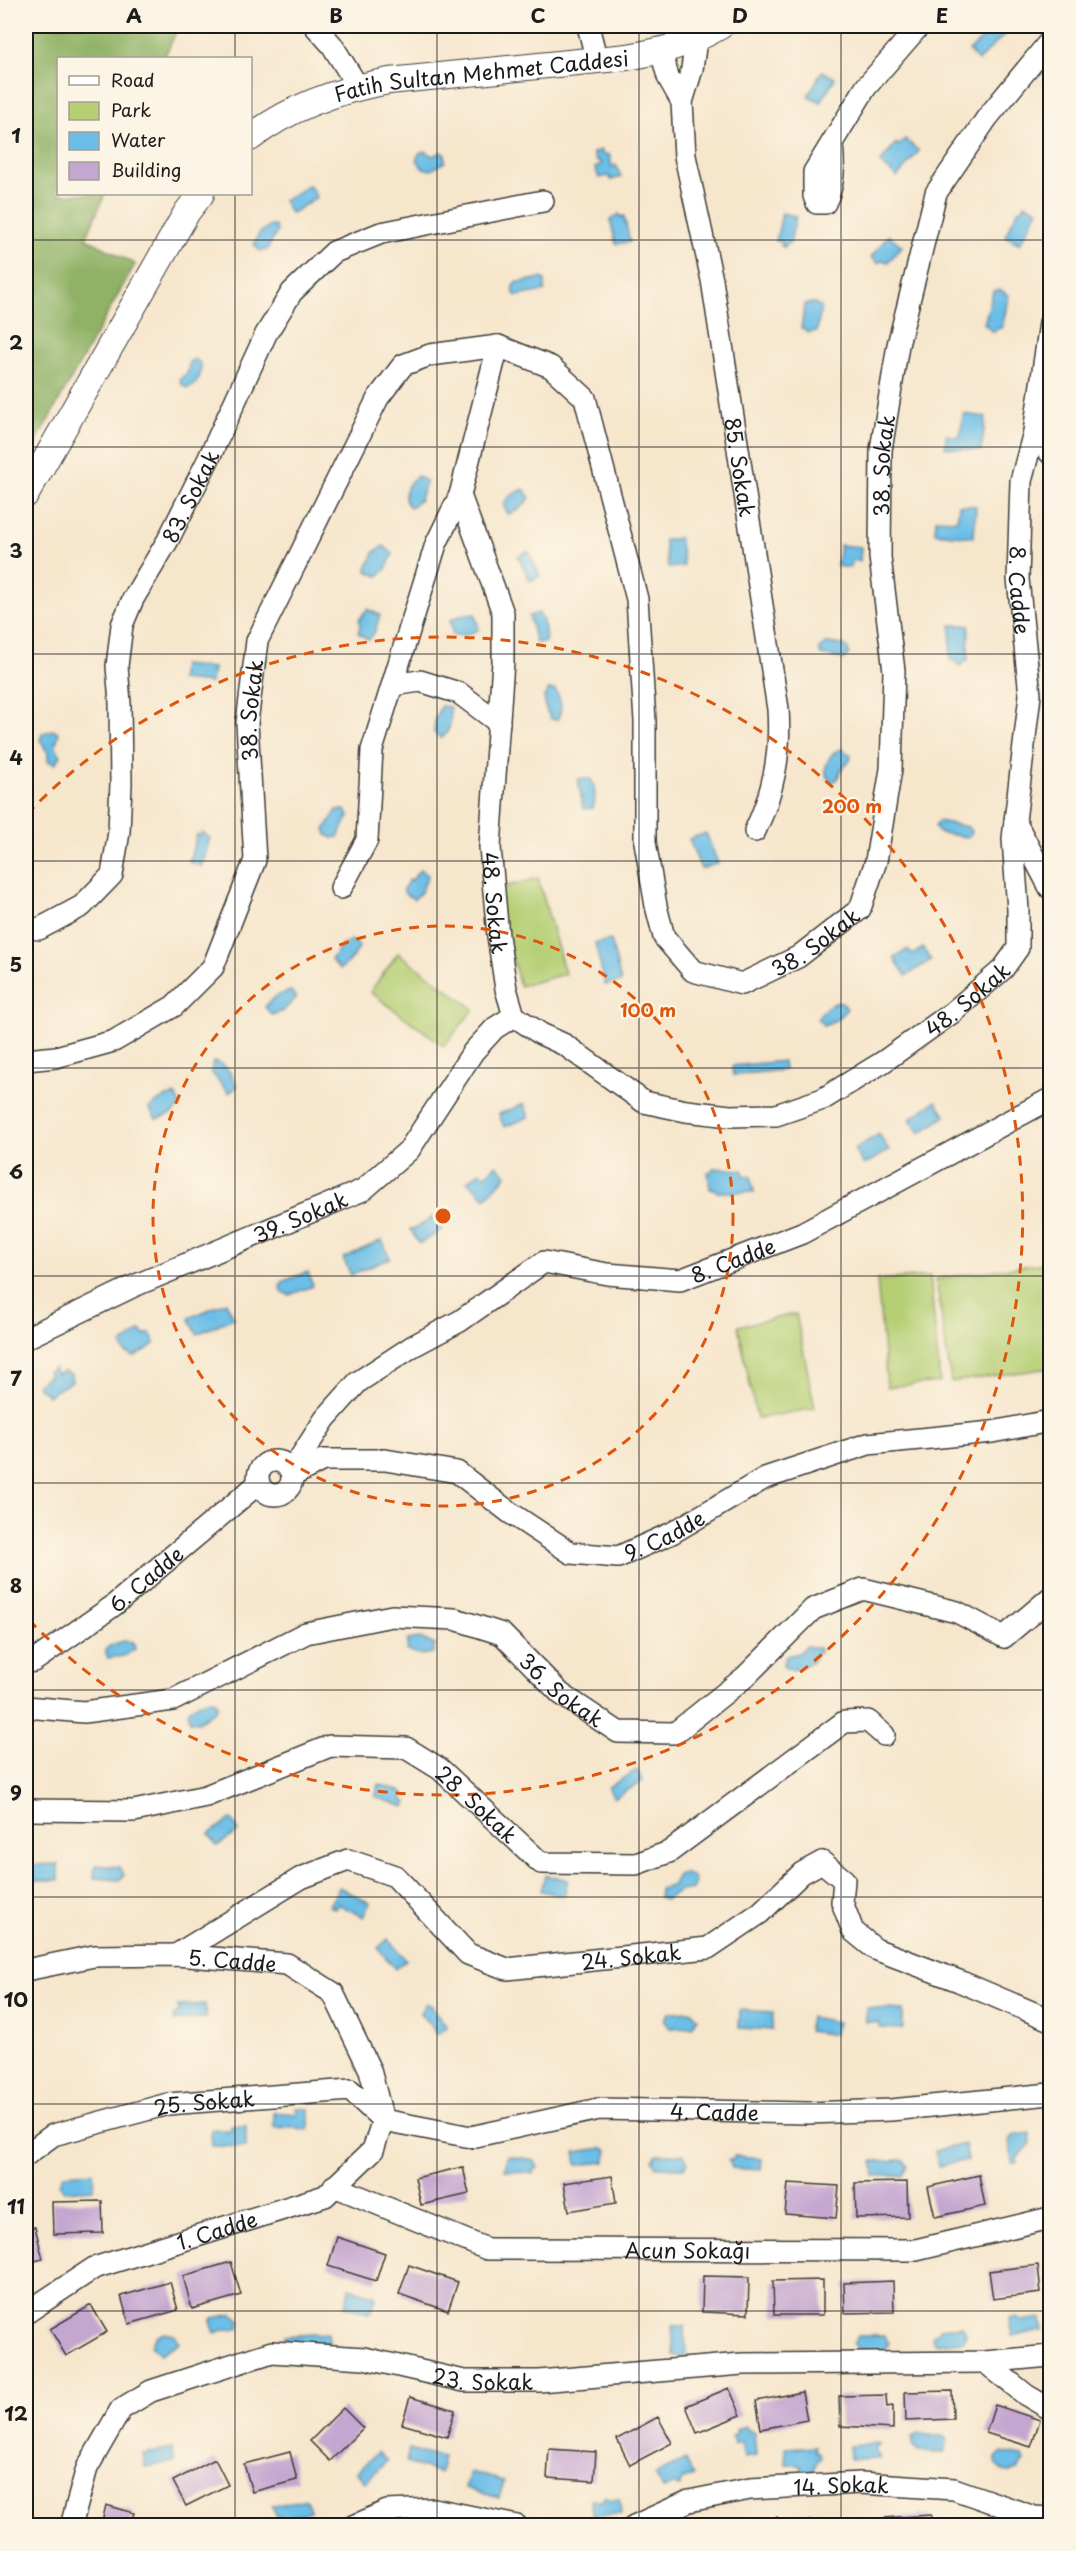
<svg xmlns="http://www.w3.org/2000/svg" width="1076" height="2551" viewBox="0 0 1076 2551" font-family="'Playpen Sans',sans-serif">
  <style>
    .green { fill: #b6cf74; stroke: #697648; stroke-width: 1.5 }
    .forest { fill: #90b266; stroke: #566741; stroke-width: 1.5 }
    .water { fill: #6bbee7; stroke: #446d82; stroke-width: 1.5 }
    .building { fill: #c5a6d0 }
    .lines { fill: none; stroke-linecap: round; stroke-linejoin: round }
    .minor-casing { stroke: #3d3a36; stroke-width: 24 }
    .major-casing { stroke: #3d3a36; stroke-width: 28 }
    .minor { stroke: #fff; stroke-width: 21 }
    .major { stroke: #fff; stroke-width: 26 }
    .grid { fill: none; stroke: #1c1c1c; stroke-width: 1.5; stroke-opacity: 0.55 }
    .ring { fill: none; stroke: #de560d; stroke-width: 3; stroke-dasharray: 10 8 }
    .labels { text-anchor: middle; dominant-baseline: central; stroke-width: 4.5; stroke-linejoin: round; paint-order: stroke }
    .street-label { font-size: 21px; fill: #1c1c1c; stroke: #fcf5e5 }
    .centre { fill: #de560d; stroke: #fcf5e5; stroke-width: 3 }
    .ring-label { font-size: 18px; text-anchor: middle; font-weight: bold; fill: #de560d; stroke: #fcf5e5; stroke-width: 4.5; stroke-linejoin: round; paint-order: stroke }
    .neatline { fill: none; stroke: #1c1c1c; stroke-width: 2 }
    .grid-label { font-size: 20px; text-anchor: middle; font-weight: bold; fill: #1c1c1c }
  </style>
  <rect width="100%" height="100%" fill="#fcf5e5"/>
  <filter id="ink" filterUnits="userSpaceOnUse"><feTurbulence type="fractalNoise" baseFrequency=".0167" numOctaves="2"/><feDisplacementMap in="SourceGraphic" scale="12" xChannelSelector="R" yChannelSelector="G"/><feConvolveMatrix kernelMatrix="1 2 1 2 8 2 1 2 1" color-interpolation-filters="sRGB"/></filter>
  <filter id="wash" filterUnits="userSpaceOnUse"><feTurbulence type="fractalNoise" baseFrequency=".008" numOctaves="4" result="noise"/><feDisplacementMap in="SourceGraphic" scale="24" xChannelSelector="R" yChannelSelector="G"/><feGaussianBlur stdDeviation="1.35" result="paint"/><feColorMatrix in="noise" values="0 0 0 0 0 0 0 0 0 0 0 0 0 0 0 0 0 1.4 0 .05"/><feComposite in="paint" operator="in"/></filter>
  <g filter="url(#wash)">
    <rect width="100%" height="100%" fill="#f6e6cc"/>
    <path class="green" d="M538,878l27,96 -45,12 -27,-96z
      M398,953l76,56 -30,37 -74,-54z
      M1050,1262v106l-99,14 -15,-103z
      M930,1276l10,106 -53,5 -10,-107z
      M796,1314l19,94 -58,11 -19,-93z"/>
    <path class="forest" d="M26,26h153l-15,32h-106v136h47l-19,44 49,26 -109,196z"/>
    <path class="water" d="M996,26l9,8 -27,27 -9,-10z
      M822,71l13,7 -14,24 -13,-6z
      M905,139l14,12 -22,26 -17,-14 16,-20 3,3z
      M601,150l2,5 6,-1 3,13 4,-2 5,12 -10,3 -2,-4 -10,2 -4,-10 6,-4 -2,-4 -3,1 -3,-8z
      M424,151l9,5 8,-4 4,2v8l-14,8 -9,-2 -5,-9 2,-6z
      M309,185l8,12 -26,17 -8,-13z
      M1025,204l13,6 -18,34 -15,-8 14,-27 3,1z
      M782,213l14,3 -6,27h-3l-3,4 -3,-1v-5h-5z
      M619,214l2,3 3,-1 6,26 -14,2 -6,-24z
      M270,225l5,1 2,6 -10,18 -7,1 -6,-7 5,-10z
      M889,235l13,11 -14,16 -5,-2 -5,3 -7,-6z
      M541,278l4,2v11l-28,5 -3,-2 -1,-8 2,-3z
      M1001,290l8,6 -7,32h-3l-5,4 -10,-8 9,-33z
      M815,303l6,4 -4,24 -8,2 -8,-5 4,-24z
      M195,359l5,4c3,10 -2,23 -13,25l-6,-4 -1,-5 8,-7 1,-10z
      M963,414l23,3 -5,34 -36,-4 1,-12 14,2z
      M417,476l10,5 -8,20 -9,6c-11,-9 -2,-25 7,-31z
      M524,489l6,9 -10,11 -12,5 -5,-10 8,-9z
      M959,505l17,1 -2,31 -39,-4 1,-14 21,1z
      M679,538l5,28 -16,2 -4,-28z
      M840,545l21,2 -1,14 -8,-1 -1,8 -14,-2z
      M384,546l9,8 -7,15 -8,7 -11,-5v-3l8,-17z
      M528,551l12,25 -10,5 -12,-25z
      M367,609l13,6 -5,16 -6,9 -11,-7 2,-7 -1,-6z
      M539,613c5,9 8,18 6,29l-9,1 -7,-27z
      M475,614l4,15 -12,6h-14l-3,-15 9,-4z
      M951,625h18l-1,35 -8,6 -7,-6h-3z
      M827,643l17,2 4,4 1,5 -5,5 -23,-4 -2,-6z
      M182,665l31,3 -2,15 -31,-3z
      M549,690h6c6,9 8,20 2,30l-6,-1 -5,-9 -2,-14z
      M441,706l9,1c1,11 2,24 -9,31l-7,-5 1,-15z
      M52,730l5,1 2,3 -4,12 6,10 -6,8 -7,-3v-8l-8,-13 2,-6z
      M842,749l9,6 -1,6 -9,8 -4,11 -6,2c-11,-10 -3,-30 11,-33z
      M578,779h13c5,10 5,19 2,29l-10,1z
      M337,810h8l4,6 -11,21 -6,1 -5,-3 -2,-6z
      M938,821l30,6 4,6 -5,4 -28,-4 -4,-6z
      M202,832l8,6 -8,28 -13,-4 8,-28 4,2z
      M706,833l12,30 -17,6 -12,-30z
      M420,870l8,5 -7,17 -7,7 -9,-5 -2,-5 6,-9 2,1z
      M351,940l6,3 2,5 -10,14 -9,7 -9,-9 11,-15z
      M611,940l10,42 -16,3 -10,-42z
      M923,948l8,12 -25,16 -12,-18 14,-9 4,6z
      M291,991l5,7 -13,13 -11,4 -7,-8c6,-8 15,-14 26,-16z
      M842,1002l5,7 -11,11 -13,5 -6,-7c7,-9 14,-16 25,-16z
      M783,1061l1,9 -51,5 -1,-9z
      M213,1062c12,0 21,14 24,25l-8,6 -18,-21z
      M175,1095l6,10c-7,9 -15,12 -25,14l-7,-11 14,-10z
      M936,1101l10,15 -26,17 -10,-14z
      M524,1104l5,13 -25,10 -5,-13z
      M879,1134l10,16 -25,15 -10,-16z
      M496,1165l11,10 -21,23 -19,-17 13,-9 5,4z
      M713,1168l30,2 1,6h7l3,16h-37l-2,-3h-5l-2,-17h3z
      M434,1216l9,13 -24,15 -9,-15h4z
      M382,1240l8,18 -39,17 -8,-17z
      M308,1272l5,14 -24,9 -7,-3 -2,-6 3,-5z
      M226,1302l8,16 -37,16 -8,-16z
      M141,1330l3,5 6,-2 5,10 -9,7 -13,7 -8,-5 -4,-7z
      M54,1368l3,6 7,-3 7,3 1,7 -24,15 -3,-5 -6,-2 -2,-5 13,-9 -2,-3z
      M420,1638l15,7 -2,8 -14,2 -12,-4 1,-11z
      M124,1641l9,1 2,7 -11,7 -16,2 -3,-8 6,-5z
      M806,1646l13,2 1,4 -3,1 -4,9 -21,8 -8,-3 -1,-4 3,-7 13,-3z
      M214,1699l4,5 -3,7 -17,11 -8,-1 -2,-9c6,-9 16,-12 26,-13z
      M637,1770l6,11 -29,17 -6,-11z
      M379,1784l26,9 -3,7 5,2 -2,5 -30,-10z
      M231,1819l8,12 -22,15 -8,-12z
      M58,1864l1,16h-28v-15z
      M95,1865l25,2 4,8 -5,5 -25,-2z
      M684,1873l9,5 2,5 -3,6 -12,2 -15,9 -6,-3 1,-8 12,-3 6,-11z
      M545,1875l23,5 -4,16 -23,-5z
      M339,1887l31,16 -7,14 -25,-13 -3,5 -6,-3z
      M388,1939l18,21 -11,9 -17,-21z
      M205,2004l1,14 -32,3 -1,-5 6,-4 -1,-6z
      M425,2004l6,1 16,22 -10,7 -17,-21z
      M866,2008l37,2v19l-23,-1v-5l-14,-1z
      M740,2010l33,2 -1,18 -33,-2z
      M692,2011l6,7 -6,9 -22,1 -6,-8 6,-8z
      M810,2017l27,5 -2,13 -27,-4z
      M296,2108l13,1v20l-35,-2v-15l23,2z
      M231,2126h15v21l-34,-1 -1,-16h20z
      M1030,2133l1,10 -14,16 1,4h-6l-3,-22 3,-5z
      M965,2144l3,16 -30,6 -3,-15z
      M603,2148l5,3 -3,11 -28,3 -2,-13z
      M656,2154h28l4,8 -4,6 -28,-1 -4,-7z
      M507,2156l28,4 3,8 -5,3v3l-28,-4z
      M734,2156l28,2 -1,12 -29,-2 -3,-8 5,-1z
      M903,2160l5,6 -5,10h-29l-1,-15z
      M93,2172l1,17 -30,2 -5,-7 5,-10z
      M350,2288l24,7 2,3 -4,13 -4,2 -23,-7z
      M233,2314l7,7 -1,8h-12l-12,4 -4,-11 2,-4z
      M1016,2317l4,4 21,-3 2,13 -31,5 -3,-17z
      M672,2326h13l1,30h-12z
      M962,2326l4,7 -2,8 -27,3 -5,-5 1,-5 6,-3v-3z
      M165,2333l9,2 5,8 -19,11 -9,-9 6,-9z
      M328,2333l1,10 -44,3 -1,-10z
      M858,2336h26l5,7 -5,7 -26,-1 -5,-5z
      M745,2426l1,3 8,3 2,24 -12,2 -3,-16 -7,2 -2,-8 5,-3 -1,-4z
      M918,2434l25,2 5,5 -4,11 -26,-1 -6,-6v-8z
      M880,2444l-5,6 5,8 -30,1 -1,-13z
      M815,2446l1,6h3l2,5 -5,6 -3,10 -10,-1 -3,-8h-14l-1,-16z
      M172,2449l3,13 -30,5 -2,-13z
      M409,2449l34,8 -4,15 -33,-9z
      M378,2452l9,9 -22,21 -9,-10z
      M1002,2452l20,4 2,5 -7,9 -6,2c-9,0 -16,-4 -15,-13z
      M686,2460l7,15 -11,5 -3,8 -5,-4 -11,5 -8,-15z
      M470,2472l34,9 -5,17 -34,-10z
      M605,2496l5,4 9,-1 2,15 -29,1 -1,-15 11,1z
      M306,2499l4,12 -28,9 -1,-4 -5,1 -4,-11z"/>
    <g id="blocks">
      <path class="building" d="M463,2167l6,27 -48,11 -6,-27z
        M979,2175l6,31 -50,11 -7,-30z
        M612,2176l4,27 -47,8 -5,-28z
        M907,2182l1,35 -52,1 -1,-35z
        M788,2183l51,3 -3,32 -51,-4z
        M102,2201l1,32 -50,1 -1,-32z
        M35,2227l8,32 -17,4v-34z
        M337,2237l48,16 -9,28 -48,-15z
        M231,2262l10,33 -49,14 -9,-33z
        M409,2265l49,17 -10,29 -49,-17z
        M1038,2265l3,28 -48,6 -4,-28z
        M703,2276l46,1 -1,37 -46,-2z
        M823,2280v35h-49l-1,-34z
        M893,2281l1,31 -49,1 -1,-30z
        M170,2282l8,28 -49,14 -8,-28z
        M91,2305l16,27 -41,24 -16,-27z
        M729,2388l12,27 -44,18 -11,-27z
        M952,2391l1,28 -47,2 -1,-29z
        M802,2392l5,28 -46,9 -5,-28z
        M886,2395l1,12 6,-1v23l-53,-3 -1,-30z
        M410,2397l45,13 -8,27 -45,-13z
        M995,2405l45,15 -9,27 -45,-14z
        M343,2408l20,20 -33,33 -20,-20z
        M658,2417l14,26 -42,22 -13,-26z
        M549,2449l47,3 -2,29 -47,-3z
        M290,2452l7,28 -45,12 -8,-28z
        M215,2459l13,26 -42,21 -13,-25z
        M106,2505l28,8 -4,13h-29z
        M931,2515l1,11h-48v-8z
        M777,2517l2,9h-40v-2z
        M855,2519v7h-47v-5z"/>
    </g>
  </g>
  <g filter="url(#ink)">
    <use href="#blocks" fill-opacity="0" stroke="#3d3a36" stroke-width="1.5"/>
    <g class="lines">
      <g class="minor-casing">
        <g id="minor">
          <path d="M315,26l17,19 26,42"/>
          <path d="M588,26l9,35"/>
          <path id="s1" d="M696,40l-4,29 -10,33 3,54 27,124 66,429c3,45 -4,82 -23,122"/>
          <path d="M661,51l7,26 14,25"/>
          <path d="M832,143c2,22 3,40 -7,60h-8l-3,-7v-24l52,-85 53,-61"/>
          <path id="s2" d="M1050,323l-16,109 -13,49 -3,98 12,116 -15,126 35,67"/>
          <path d="M1034,432l16,21"/>
          <path d="M460,495l38,-149"/>
          <path d="M393,685l27,-4 39,12 40,30"/>
          <path id="s3" d="M341,888l26,-48 5,-90 64,-206 24,-49 43,118v49l-13,185 8,89 8,53 8,27 27,18 24,11 79,57 42,9 44,5 46,-1 47,-16 60,-37 70,-50 50,-43 15,-21v-38l-5,-71 2,-18"/>
          <path id="s4" d="M26,927l13,2 43,-23 30,-31 7,-43 2,-49 -1,-80 -3,-37 5,-41 11,-26 35,-59 40,-80 58,-126 26,-42 42,-40 47,-19 162,-32"/>
          <path id="s5" d="M26,1060l30,-3 58,-16 60,-35 39,-39 42,-107 -8,-137 10,-82 121,-243 25,-33 27,-10 68,-9 53,21 34,31 52,201 8,122v121l11,64 8,31 29,34 49,13 56,-27 62,-48 16,-48 15,-92 3,-98 -14,-114 1,-107 17,-105 38,-152 51,-75 63,-77"/>
          <path id="s6" d="M26,1338l108,-52 229,-96 46,-40 64,-98 22,-24 19,-12"/>
          <circle cx="275" cy="1478" r="17"/>
          <path id="s7" d="M291,1472l34,-53 33,-37 55,-36 47,-25 84,-59 63,12 73,6 122,-47 248,-134"/>
          <path id="s8" d="M292,1476l31,-16h62l72,12 52,40 62,41 47,4 54,-24 93,-55 103,-34 124,-12 58,-11"/>
          <path id="s9" d="M26,1662l8,-1 79,-55 146,-123"/>
          <path id="s10" d="M26,1707l58,5 89,-12 133,-67 86,-17 63,3 47,15 59,60 57,38 57,1 70,-56 68,-68 50,-20 94,23 47,25 46,-39"/>
          <path id="s11" d="M26,1810l108,1 72,-15 124,-50 76,2 34,21 101,94 95,1 33,-12 175,-130 24,-1 16,14"/>
          <path id="s12" d="M176,1955l125,-77 47,-18 47,16 73,78 39,15 201,-21 52,-35 42,-40 20,-11 22,18 -2,22 11,29 22,18 84,32 91,39"/>
          <path id="s13" d="M26,1970l68,-14 82,-1 111,9 46,29 37,77 13,50"/>
          <path id="s14" d="M383,2120l88,17 128,-28 209,4 83,-3 159,-16"/>
          <path id="s15" d="M26,2155l27,-20 115,-31 182,-14 32,29"/>
          <path id="s16" d="M334,2186l153,63 429,1 134,-32"/>
          <path id="s17" d="M26,2313l68,-45 231,-72 48,-46 10,-30"/>
          <path d="M985,2362l41,33 24,14"/>
          <path id="s18" d="M71,2526l16,-58 34,-59 30,-18 121,-39 92,6 100,23h75l203,-17 243,-2 65,-6"/>
          <path d="M354,2526l33,-15 47,-2 83,17"/>
          <path id="s19" d="M634,2526l55,-25 61,-12 110,-6 94,6 80,28 16,1"/>
        </g>
      </g>
      <g class="major-casing">
        <g id="major">
          <path id="s20" d="M250,138c41,-32 88,-48 139,-57l238,-24c36,-6 61,-12 93,-31"/>
          <path d="M26,494l161,-282 14,-18"/>
        </g>
      </g>
      <use href="#minor" class="minor"/>
      <use href="#major" class="major"/>
    </g>
  </g>
  <path class="grid" d="M235,26v32M437,26v2500M639,26v2500M841,26v2500M235,194v2332M26,240h1024M26,447h1024M26,654h1024M26,861h1024M26,1068h1024M26,1276h1024M26,1483h1024M26,1690h1024M26,1897h1024M26,2104h1024M26,2311h1024"/>
  <g class="ring">
    <circle cx="443" cy="1216" r="290"/>
    <path d="M27 814A579 579 0 1 1 27 1618"/>
  </g>
  <g class="labels">
    <g class="street-label">
      <text stroke="none"><textPath href="#s20" startOffset="244">Fatih Sultan Mehmet Caddesi</textPath></text>
      <text stroke="none"><textPath href="#s1" startOffset="434">85. Sokak</textPath></text>
      <text stroke="none"><textPath href="#s5" startOffset="2295">38. Sokak</textPath></text>
      <text stroke="none"><textPath href="#s4" startOffset="502">83. Sokak</textPath></text>
      <text stroke="none"><textPath href="#s2" startOffset="270">8. Cadde</textPath></text>
      <text stroke="none"><textPath href="#s5" startOffset="480">38. Sokak</textPath></text>
      <text stroke="none"><textPath href="#s3" startOffset="831">48. Sokak</textPath></text>
      <text stroke="none"><textPath href="#s5" startOffset="1791">38. Sokak</textPath></text>
      <text stroke="none"><textPath href="#s3" startOffset="1461">48. Sokak</textPath></text>
      <text stroke="none"><textPath href="#s6" startOffset="300">39. Sokak</textPath></text>
      <text stroke="none"><textPath href="#s7" startOffset="528">8. Cadde</textPath></text>
      <text stroke="none"><textPath href="#s8" startOffset="408">9. Cadde</textPath></text>
      <text stroke="none"><textPath href="#s9" startOffset="147">6. Cadde</textPath></text>
      <text stroke="none"><textPath href="#s10" startOffset="579">36. Sokak</textPath></text>
      <text stroke="none"><textPath href="#s11" startOffset="482">28. Sokak</textPath></text>
      <text stroke="none"><textPath href="#s12" startOffset="520">24. Sokak</textPath></text>
      <text stroke="none"><textPath href="#s13" startOffset="208">5. Cadde</textPath></text>
      <text stroke="none"><textPath href="#s15" startOffset="189">25. Sokak</textPath></text>
      <text stroke="none"><textPath href="#s14" startOffset="336">4. Cadde</textPath></text>
      <text stroke="none"><textPath href="#s17" startOffset="210">1. Cadde</textPath></text>
      <text stroke="none"><textPath href="#s16" startOffset="366">Acun Sokağı</textPath></text>
      <text stroke="none"><textPath href="#s18" startOffset="504">23. Sokak</textPath></text>
      <text stroke="none"><textPath href="#s19" startOffset="214">14. Sokak</textPath></text>
    </g>
  </g>
  <circle cx="443" cy="1216" r="9" class="centre"/>
  <g class="ring-label">
    <text x="852" y="813">200 m</text>
    <text x="648" y="1017">100 m</text>
  </g>
  <rect width="1076" height="2551" fill="none" stroke="#fcf5e5" stroke-width="66"/>
  <rect x="57" y="57" width="195" height="138" fill="#fcf5e5" stroke="#a29e95" stroke-width="1.5"/>
  <rect x="69" y="76" width="30" height="9" fill="#ffffff" stroke="#a29e95" stroke-width="1.5"/>
  <text x="111" y="87" font-size="18" fill="#1c1c1c">Road</text>
  <rect x="69" y="102" width="30" height="18" fill="#b6cf74" stroke="#a29e95" stroke-width="1.5"/>
  <text x="111" y="117" font-size="18" fill="#1c1c1c">Park</text>
  <rect x="69" y="132" width="30" height="18" fill="#6bbee7" stroke="#a29e95" stroke-width="1.5"/>
  <text x="111" y="147" font-size="18" fill="#1c1c1c">Water</text>
  <rect x="69" y="162" width="30" height="18" fill="#c5a6d0" stroke="#a29e95" stroke-width="1.5"/>
  <text x="111" y="177" font-size="18" fill="#1c1c1c">Building</text>
  <rect x="33" y="33" width="1010" height="2485" class="neatline"/>
  <g class="grid-label">
    <text x="134" y="23">A</text>
    <text x="336" y="23">B</text>
    <text x="538" y="23">C</text>
    <text x="740" y="23">D</text>
    <text x="942" y="23">E</text>
    <text x="16" y="143">1</text>
    <text x="16" y="350">2</text>
    <text x="16" y="558">3</text>
    <text x="16" y="765">4</text>
    <text x="16" y="972">5</text>
    <text x="16" y="1179">6</text>
    <text x="16" y="1386">7</text>
    <text x="16" y="1593">8</text>
    <text x="16" y="1800">9</text>
    <text x="16" y="2007">10</text>
    <text x="16" y="2214">11</text>
    <text x="16" y="2421">12</text>
  </g>
</svg>
